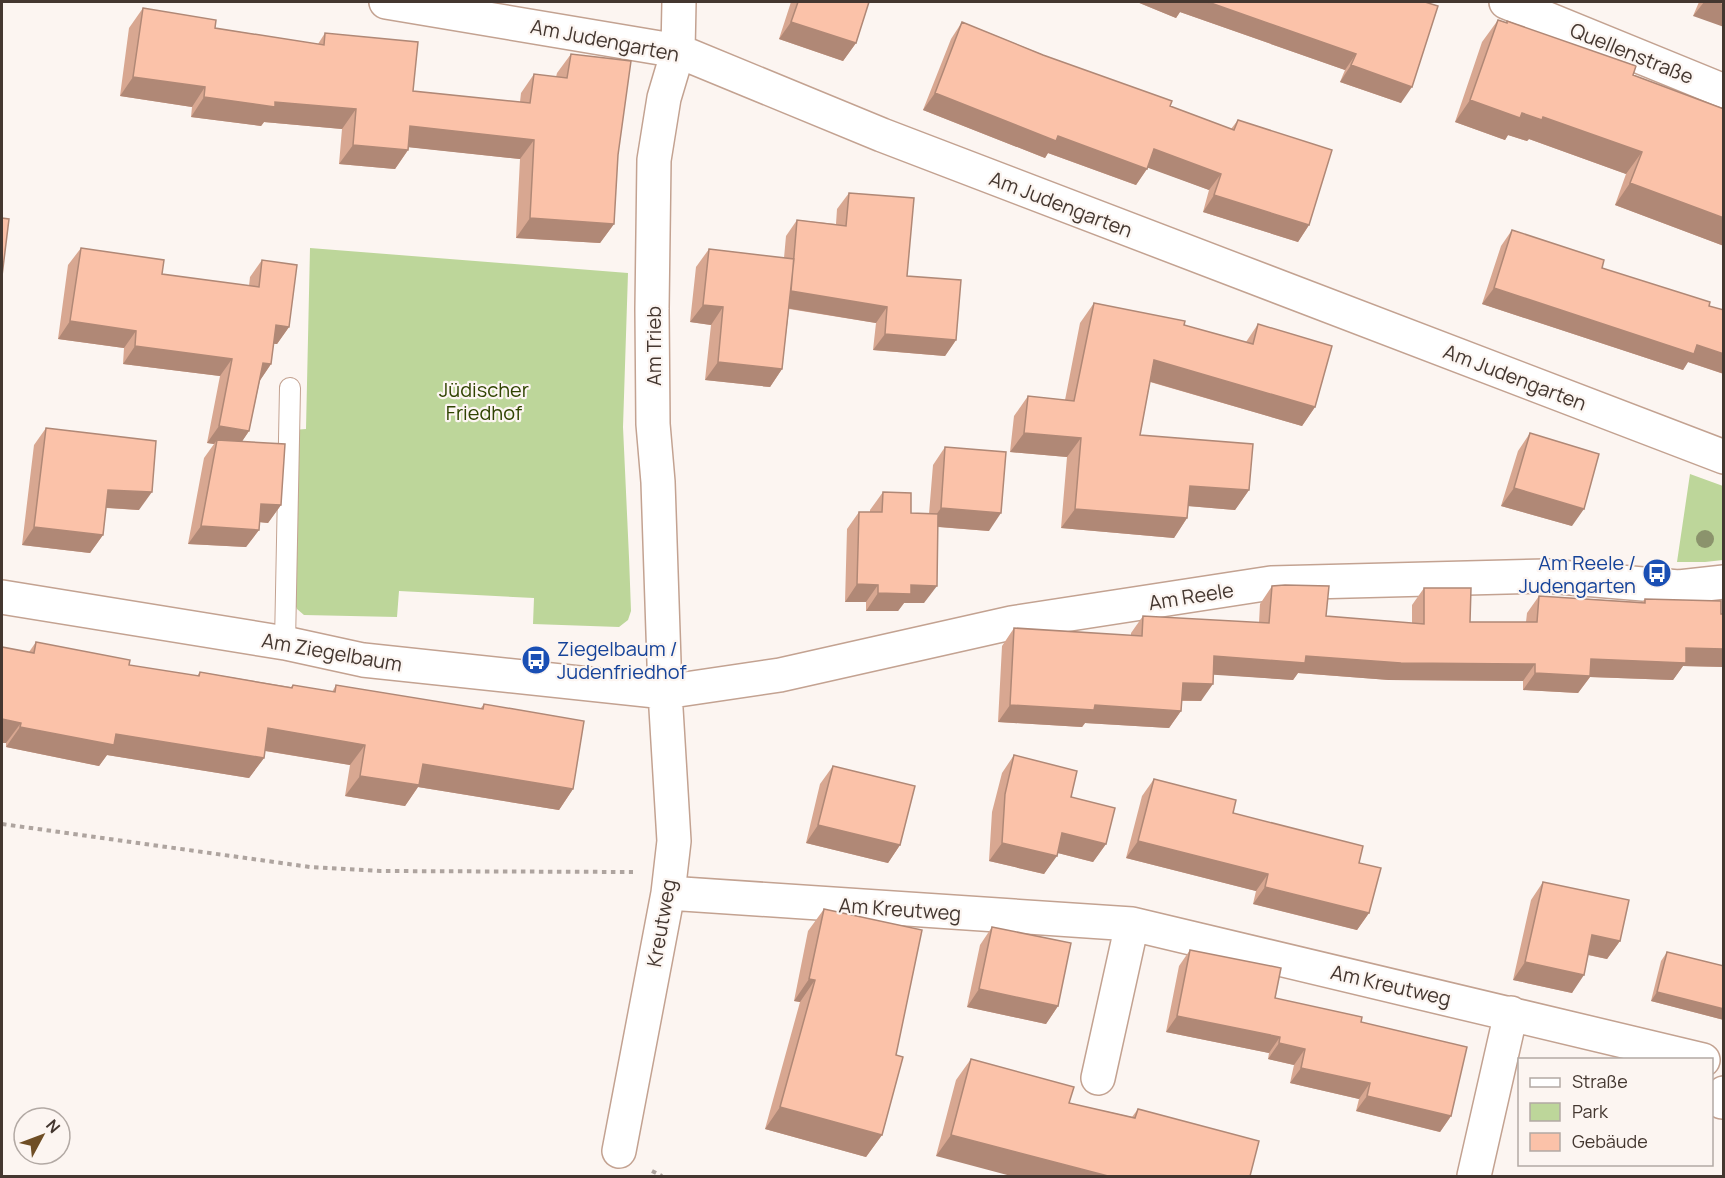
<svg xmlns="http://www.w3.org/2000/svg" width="1725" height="1178" viewBox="0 0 1725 1178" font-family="Manrope,sans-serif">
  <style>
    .green { fill: #bdd69a }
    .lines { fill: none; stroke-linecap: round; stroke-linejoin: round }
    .service-casing { stroke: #c3a291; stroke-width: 22 }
    .minor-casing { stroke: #c3a291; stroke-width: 36 }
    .path { stroke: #aea49f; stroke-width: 4; stroke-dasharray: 4.5 4.5; stroke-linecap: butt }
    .service { stroke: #fff; stroke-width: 20 }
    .minor { stroke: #fff; stroke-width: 33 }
    .tree { fill: #8b936c }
    .wall { fill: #d8a791 }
    .shaded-wall { fill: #b08876 }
    .building { fill: #fbc2a9; stroke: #b08876; stroke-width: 1.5 }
    .labels { text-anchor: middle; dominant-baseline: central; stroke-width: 4.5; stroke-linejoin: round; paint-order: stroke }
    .street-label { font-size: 20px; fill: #443730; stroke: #fcf5f1 }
    .park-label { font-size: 20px; fill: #2f4300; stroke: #fcf5f1 }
    .transit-label { font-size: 20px; fill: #164399; stroke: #fcf5f1; text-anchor: end }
  </style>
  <rect width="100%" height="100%" fill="#fcf5f1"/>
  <path class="green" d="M310,248l318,25 -5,154 6,130 2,54 -3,9 -9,7 -86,-3 1,-26 -135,-7 -2,26 -93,-2 -7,-6 -3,-7 -1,-172 13,-1z
    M1690,474l33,12v74l-18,2h-28z"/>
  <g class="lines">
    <g class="service-casing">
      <path id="service" d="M285,643l5,-255"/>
    </g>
    <g class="minor-casing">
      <path id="minor" d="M386,2l292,49 204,84 842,322
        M1506,2l218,89
        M2,597l283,46 78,17 302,32 115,-17 231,-52 260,-40 276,-7 132,11 45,-5
        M668,893l464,31 571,136
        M1098,1078l34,-154
        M1722,1102l2,-9
        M619,1151l49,-258 6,-52 -9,-149 -7,-210 -5,-58 -1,-115 2,-149 10,-62 14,-47 1,-49
        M1474,1176l37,-163"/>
    </g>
    <path class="path" d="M2,824l308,43 70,4 253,1
      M652,1171l10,5"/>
    <use href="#service" class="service"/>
    <use href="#minor" class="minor"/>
  </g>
  <circle class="tree" cx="1705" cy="539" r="9"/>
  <path class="wall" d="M791,2h78l-13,41 -13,18 -64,-22z
    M1137,2h288l-24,101 -61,-21 5,-12 -165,-58 -4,6z
    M1699,2h25l-31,14z
    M143,8l72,20 103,16 7,-11 88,58 107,11 1,-9 13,-19 22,3 1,-4 14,-19 47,101 -4,69 -14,19 -84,-5 4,-79 -111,-12 -1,3 -13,19 -56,-5 3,-35 -78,-7 -3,4 -70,-9 1,-10 -72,-11 9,-68z
    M1498,20l135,55 91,34v137l-109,-41 11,-31 -97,-35 -2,2 -19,-6 -3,5 -50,-18 27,-80z
    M962,22l208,84 61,23 7,-9 71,105 -11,17 -95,-30 6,-22 -61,-23 -12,18 -88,-32 -3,5 -122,-48 28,-71z
    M849,193l58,83 49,64 -11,16 -72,-6 3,-27 -87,-14 -7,60 -12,18 -65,-7 6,-55 -21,-3 6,-55 13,-18 75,9 2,-22 11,-16 39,4 1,-15z
    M1512,230l90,38 107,38 15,68 -36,-12 -5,8 -201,-66 19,-58z
    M81,248l81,26 87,12 1,-9 12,-17 27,67 -12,17h-4l-2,20 -11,16 -11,51 -7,10 39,64 -13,18 -9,-1v8l-13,17 -58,-3 16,-86 10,-14 -7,-1 13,-67 -97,-12 1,-16 -66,-9 10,-74z
    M1094,303l90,22 62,17 12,-18 57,83 -13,19 -152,-44 -10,53 109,55 -14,20 -47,-4 -1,12 -13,20 -113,-10 6,-71 -57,-5 4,-36 14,-20 37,4 15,-77z
    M46,428l93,82 -33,-2 -3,27 -13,18 -68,-8 12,-100z
    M1530,433l42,93 -71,-20 17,-55z
    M945,447l44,84 -51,-4 -14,76h-20l-6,8h-32v-9h-21l2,-73 12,-17h11v-2l13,-18 28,21 18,1 4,-49z
    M1272,586l54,30 86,7v-18l12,-17 46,34h56l1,-9 12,-17 103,6 3,-3 79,15v53l-41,-1 -10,14 -83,-3 -12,16 -55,-3v-9l-134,-1 -91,-7 -5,7 -80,-6 -12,27h-19l-1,10 -12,17 -84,-5 -3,4 -84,-5 4,-76 12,-18 117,8v-3l12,-17 116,7 1,-19z
    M36,642l93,23 68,11 3,-4 91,15 2,-2 39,7 4,-7 144,24 4,-5 89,85 -14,21 -141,-23 -13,19 -60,-10 5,-31 -85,-14 -1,7 -15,20 -142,-23 -8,11 -93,-19v-4h-4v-96l27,5z
    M1014,755l57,42 35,47 -13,18 -35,-9 -14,21 -55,-13 3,-49 10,-39z
    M833,766l67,79 -12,18 -82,-20 14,-59z
    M1154,779l79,34 126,50 10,50 -12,17 -104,-26 3,-13 -130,-33 16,-62z
    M1543,882l77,59 -13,18 -19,-4 -16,38 -59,-13 18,-80z
    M824,909l72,146 -14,80 -16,22 -101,-28 35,-127 -6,-1 14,-70z
    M992,927l66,79 -12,18 -79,-17 13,-62z
    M1190,950l85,48 86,24 90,94 -11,16 -84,-21 3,-12 -69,-16 4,-18 -26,-6 1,-6 -103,-21 13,-66z
    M1667,952l57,14v54l-73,-19 10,-40z
    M971,1059l98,44 63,14 6,-8 112,67 -314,-20 20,-76z"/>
  <path class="shaded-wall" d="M615,2h16l-1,1z
    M1137,2h71l148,52 -11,16 -165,-58 -4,6z
    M1704,2h11l9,3v22l-31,-11z
    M791,22l65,21 -13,18 -64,-22z
    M1351,65l61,22 -11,16 -61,-21z
    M133,77l72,10 -13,20 -72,-11z
    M935,93l123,43 89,33 -11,16 -88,-32 -3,5 -122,-48z
    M204,97l71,5 81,7 -14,20 -78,-7 -3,4 -70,-9z
    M1470,100l52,13 21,4 99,35 -16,22 -97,-35 -2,2 -19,-6 -3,5 -50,-18z
    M410,126l124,14 -14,19 -123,-13z
    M353,145l55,5 -13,19 -56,-5z
    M1154,149l67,25 -12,16 -66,-24z
    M1630,183l94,35v28l-109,-41z
    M1214,195l95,30 -11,17 -95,-30z
    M530,218l84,6 -14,19 -84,-5z
    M1494,288l203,57 27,9v20l-36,-12 -5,8 -201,-66z
    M791,291l96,16 -11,16 -96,-16z
    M703,305l20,2 -12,18 -21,-3z
    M70,321l66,10 -12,17 -66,-9z
    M276,325l13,2 -12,17 -14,-1z
    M885,334l71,6 -11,16 -72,-6z
    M135,346l97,13 -12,17 -97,-12z
    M1154,360l161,47 -13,19 -161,-47z
    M718,362l64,7 -12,18 -65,-7z
    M263,363l8,1 -12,18z
    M219,426l30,5 -12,18 -20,-9 -3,4 -7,-1z
    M1024,433l57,5 -14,19 -57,-5z
    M1190,486l59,4 -14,20 -59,-5z
    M1514,488l70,21 -12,17 -71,-20z
    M108,490l44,2 -13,18 -43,-3z
    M261,504l20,1 -13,18 -20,-2z
    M941,508l60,5 -12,18 -61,-5z
    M1075,509l112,9 -13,20 -113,-10z
    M201,526l58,4 -13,17 -58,-3z
    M34,527l69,8 -13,18 -68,-8z
    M857,584l21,1 -12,17h-21z
    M911,585l26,1 -13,17h-20l-6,8h-32l12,-18z
    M1686,648l38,1v18l-41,-1 -10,14 -83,-3 -12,16 -55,-3 12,-17 56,-14z
    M1214,656h92l229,8 -12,17 -134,-1 -91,-7 -5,7 -91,-6z
    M1183,683l30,1 -12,17 -30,-1z
    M1010,705h85l86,6 -12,17 -84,-5 -3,4 -84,-5z
    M2,719l19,4 -15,20h-4z
    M20,727l96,7 148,24 -15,20 -142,-23 -8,11 -93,-19z
    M268,728l97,17 -15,20 -96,-16z
    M423,764l150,25 -14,21 -141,-23 -13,19 -60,-10 15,-20z
    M818,825l82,20 -12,18 -82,-20z
    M1062,833l44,11 -13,18 -43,-11z
    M1138,841l130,33 -12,17 -130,-33z
    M1002,843l55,13 -13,18 -55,-13z
    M1265,887l104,26 -12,17 -104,-26z
    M1592,935l28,6 -13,18 -27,-6z
    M1525,962l59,13 -12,18 -59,-13z
    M809,979l6,1 -15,22 -6,-1z
    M979,989l79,17 -12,18 -79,-17z
    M1657,992l67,17v11l-73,-19z
    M1177,1016l103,21 -11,16 -103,-21z
    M1279,1043l26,6 -11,16 -26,-6z
    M1301,1068l69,15 -11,16 -69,-16z
    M1367,1096l84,20 -11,16 -84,-21z
    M780,1107l102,28 -16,22 -101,-28z
    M951,1135l157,41h-97l-75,-20z"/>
  <path class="building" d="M798,2h71l-13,41 -65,-21z
    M1208,2h217l13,4 -26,81 -61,-22 5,-11z
    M1715,2h9v3z
    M143,8l73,12 -1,8 109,17 1,-12 93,9 -5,49 117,12 4,-29 33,4 4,-24 60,7 -13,94 -4,69 -84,-6 4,-78 -124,-14 -2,24 -55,-5 3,-36 -81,-7v5l-71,-10 1,-10 -72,-10z
    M1498,20l9,3v-2l129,45 -3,9 91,34v109l-94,-35 12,-31 -99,-35 -1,3 -20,-7 -2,5 -50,-18z
    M962,22l81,33 129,46 -2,5 64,24 4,-10 94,30 -23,75 -95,-30 7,-21 -67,-25 -7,20 -89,-33 -2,5 -121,-48z
    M849,193l65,5 -7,78 54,4 -5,60 -71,-6 2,-27 -96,-16 6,-71 49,6z
    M2,218l7,1 -7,57z
    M1512,230l92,30 -2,8 108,34 -1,4 15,4v44l-27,-9 -3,9 -200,-66z
    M81,248l83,12 -2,14 97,13 3,-27 35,5 -8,62 -13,-2 -5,39 -8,-1 -14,68 -30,-5 13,-67 -97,-13 1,-15 -66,-10z
    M709,249l85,10 -12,110 -64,-7 5,-55 -20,-2z
    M1094,303l91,18 -1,4 69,19 5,-20 74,22 -17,61 -161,-47 -14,75 113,9 -4,46 -59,-4 -3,32 -112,-9 6,-71 -57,-5 4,-37 46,5z
    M46,428l110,13 -4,51 -44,-2 -5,45 -69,-8z
    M1530,433l69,21 -15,55 -70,-21z
    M217,440l68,4 -4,61 -20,-1 -2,26 -58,-4z
    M945,447l61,5 -5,61 -60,-5z
    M883,492l28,1v20l27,1 -1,72 -26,-1v9l-33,-1v-8l-21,-1 2,-72h23z
    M1285,585l44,1 -3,30 98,8v-36h47l-1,34h67l2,-26 106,7v-4l76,2v13h3v35l-38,-1v15l-95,-4 -1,17 -55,-3v-9l-134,-1 -95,-7 -1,7 -91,-7 -1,28 -30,-1 -2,28 -86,-6 -1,5 -84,-5 4,-77 128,8 1,-20 126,7 3,-37z
    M36,642l94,18 -1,5 70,11 1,-4 92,16 1,-3 42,7 1,-7 147,24 1,-5 100,17 -11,68 -150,-25 -4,21 -59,-9 5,-31 -97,-17 -4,30 -148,-24 -2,11 -94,-18 1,-4 -19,-4v-72l32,6z
    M1014,755l63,16 -6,26 44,11 -9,36 -44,-11 -5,23 -55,-13 3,-49z
    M833,766l82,20 -15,59 -82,-20z
    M1154,779l82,21 -3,13 130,33 -4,17 22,5 -12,45 -104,-26 3,-13 -130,-33z
    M1543,882l86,18 -9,41 -28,-6 -8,40 -59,-13z
    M824,909l98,21 -26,125 7,2 -21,78 -102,-28 35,-127 -6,-1z
    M992,927l79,16 -13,63 -79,-17z
    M1190,950l91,18 -6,30 87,19 -1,5 106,25 -16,69 -84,-20 3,-13 -69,-15 4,-19 -26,-6 1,-6 -103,-21z
    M1667,952l57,14v43l-67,-17z
    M971,1059l103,28 -5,16 66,15 3,-9 121,32 -9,35h-142l-157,-41z"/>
  <defs>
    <g id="bus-disc" transform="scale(1.5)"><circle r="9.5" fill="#1a4fb4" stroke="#fcf5f1"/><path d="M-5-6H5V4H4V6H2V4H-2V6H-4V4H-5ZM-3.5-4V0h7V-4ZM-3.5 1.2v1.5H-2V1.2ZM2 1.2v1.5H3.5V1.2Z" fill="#fff"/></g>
  </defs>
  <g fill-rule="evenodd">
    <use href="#bus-disc" x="1657" y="573"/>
    <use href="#bus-disc" x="536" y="660"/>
  </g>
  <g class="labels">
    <g class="street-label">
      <text transform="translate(605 40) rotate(11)">Am Judengarten</text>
      <text transform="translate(1632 53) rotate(22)">Quellenstraße</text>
      <text transform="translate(1061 204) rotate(21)">Am Judengarten</text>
      <text transform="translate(653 346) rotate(-90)">Am Trieb</text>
      <text transform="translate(1515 377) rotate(21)">Am Judengarten</text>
      <text transform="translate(1191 596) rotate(-9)">Am Reele</text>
      <text transform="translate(332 652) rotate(10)">Am Ziegelbaum</text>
      <text transform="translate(900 909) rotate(4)">Am Kreutweg</text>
      <text transform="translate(661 923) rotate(-80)">Kreutweg</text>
      <text transform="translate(1391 985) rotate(13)">Am Kreutweg</text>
    </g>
    <g class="park-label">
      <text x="484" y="389">Jüdischer<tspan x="484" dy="23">Friedhof</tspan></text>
    </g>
    <g class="transit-label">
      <text x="1636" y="562">Am Reele /<tspan x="1636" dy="23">Judengarten</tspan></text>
      <text x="557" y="648" text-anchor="start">Ziegelbaum /<tspan x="557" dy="23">Judenfriedhof</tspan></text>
    </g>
  </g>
  <rect width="1725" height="1178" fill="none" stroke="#443730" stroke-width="6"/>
  <rect x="1518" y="1058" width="195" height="108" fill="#fcf5f1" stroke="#b2a9a4" stroke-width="1.5"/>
  <rect x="1530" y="1078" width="30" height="9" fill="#ffffff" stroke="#b2a9a4" stroke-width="1.5"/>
  <text x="1572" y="1088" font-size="18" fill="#443730">Straße</text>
  <rect x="1530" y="1103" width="30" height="18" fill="#bdd69a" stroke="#b2a9a4" stroke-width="1.5"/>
  <text x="1572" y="1118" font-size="18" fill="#443730">Park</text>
  <rect x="1530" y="1133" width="30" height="18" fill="#fbc2a9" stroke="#b2a9a4" stroke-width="1.5"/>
  <text x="1572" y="1148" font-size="18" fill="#443730">Gebäude</text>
  <g transform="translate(42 1136) rotate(49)"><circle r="28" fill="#fcf5f1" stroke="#b2a9a4" stroke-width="1.5"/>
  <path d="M0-4.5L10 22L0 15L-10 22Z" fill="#6f4e25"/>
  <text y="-9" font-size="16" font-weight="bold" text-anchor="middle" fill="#443730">N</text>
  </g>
</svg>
